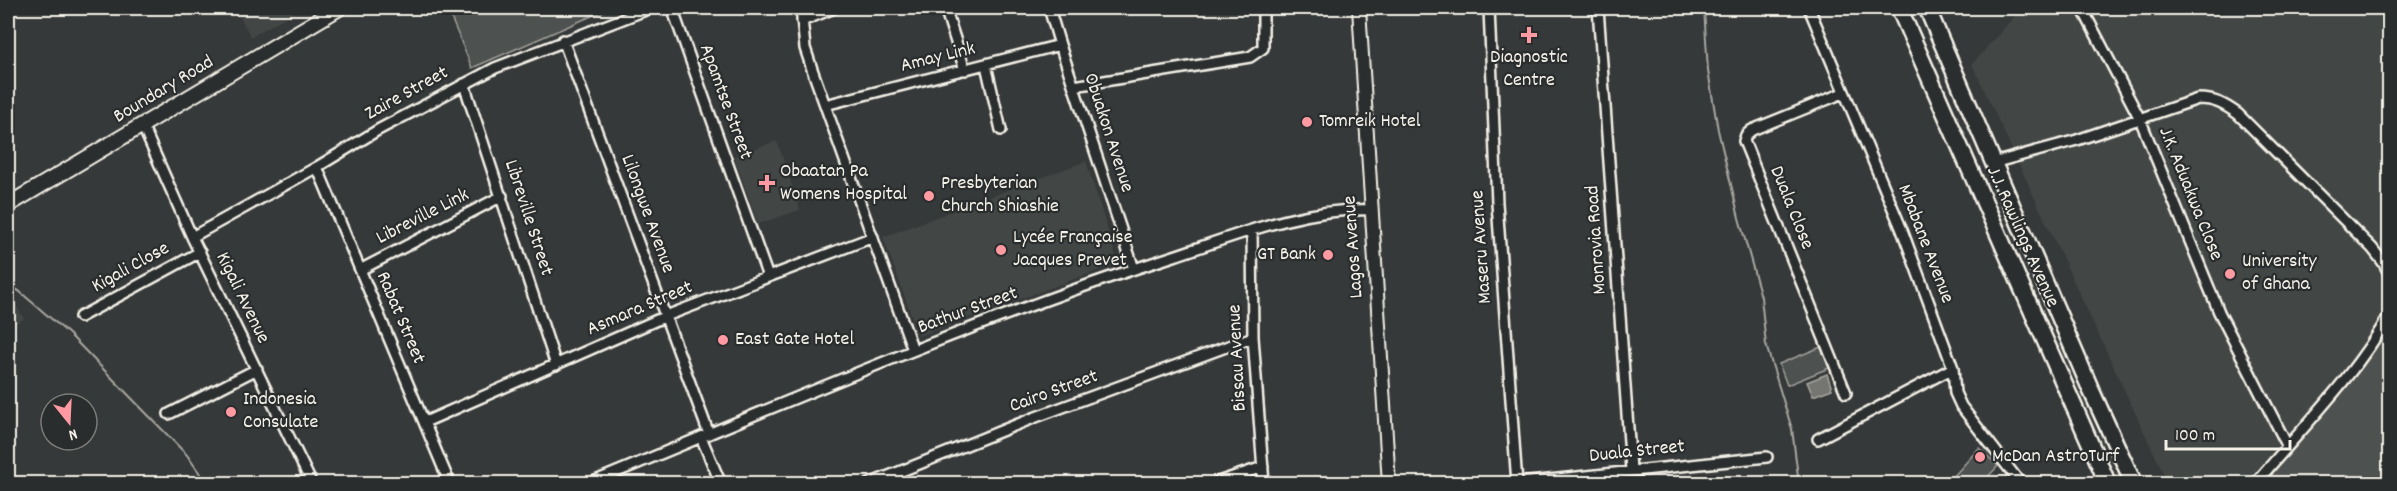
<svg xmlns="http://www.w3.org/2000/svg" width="2397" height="491" viewBox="0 0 2397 491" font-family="Dekko,sans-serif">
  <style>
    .built { fill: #434645 }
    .green { fill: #4e514f; stroke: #a1a19c; stroke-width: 1.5 }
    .water { fill: #757572; stroke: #a8a7a1; stroke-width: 1.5 }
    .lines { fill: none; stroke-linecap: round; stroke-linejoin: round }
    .stream { stroke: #a8a7a1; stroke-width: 2 }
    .minor-casing { stroke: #f4f1e8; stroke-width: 14 }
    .tertiary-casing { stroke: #f4f1e8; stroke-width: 16 }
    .secondary-casing { stroke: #f4f1e8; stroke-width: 18 }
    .trunk-casing { stroke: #f4f1e8; stroke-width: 20 }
    .minor { stroke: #2a2d2e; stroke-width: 9 }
    .tertiary { stroke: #2a2d2e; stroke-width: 12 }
    .secondary { stroke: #2a2d2e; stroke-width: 14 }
    .trunk { stroke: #2a2d2e; stroke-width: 15 }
    .poi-dot { fill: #ff9aa2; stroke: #2a2d2e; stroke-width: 2 }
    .labels { text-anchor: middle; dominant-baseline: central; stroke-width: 4.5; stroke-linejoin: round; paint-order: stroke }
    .street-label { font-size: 20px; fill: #f4f1e8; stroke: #2a2d2e }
    .poi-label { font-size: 20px; fill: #f4f1e8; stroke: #2a2d2e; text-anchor: start }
  </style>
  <rect width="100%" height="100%" fill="#363939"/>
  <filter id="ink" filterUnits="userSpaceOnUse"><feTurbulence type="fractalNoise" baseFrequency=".0167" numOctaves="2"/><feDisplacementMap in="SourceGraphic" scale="12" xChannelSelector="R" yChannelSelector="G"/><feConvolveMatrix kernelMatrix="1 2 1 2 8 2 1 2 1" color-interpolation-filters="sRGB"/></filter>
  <g filter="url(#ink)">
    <path class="built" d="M235,8h65l-49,29z
      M2022,8h367v475h-221l-196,-419z
      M777,141l23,69 -42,14 -24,-68z
      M1086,161l32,102 -199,73 -36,-99z
      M8,291l16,28 -16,9z"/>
    <path class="green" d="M447,8h163l-138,60z
      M2389,324v159l-122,1 12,-22 40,-43z
      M1821,347l8,21 -42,17 -8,-21z
      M1979,448l19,18 -16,17h-22l-7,-6z"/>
    <path class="water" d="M1827,374l5,15 -19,7 -6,-14z"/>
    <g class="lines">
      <path class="stream" d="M1704,8l4,63 10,59 21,88 22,79 5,48 26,84 7,55
        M8,285l11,6 50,43 118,121 20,29"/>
      <g class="minor-casing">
        <path id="minor" d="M672,8l96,269
          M801,8l4,40 7,21 101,281
          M945,8l20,62
          M1049,8l11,37 74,224
          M1489,8l8,195 20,281
          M1598,8l33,462
          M1809,8l93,222 51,138 2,25 6,13 60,78
          M2082,8l58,111 79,193 68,133
          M802,21l32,-13
          M563,40l146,394
          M986,65l15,65
          M464,84l92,281
          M1074,86l176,-29 13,-9v-40
          M1843,93l-91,37 -6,5 -2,6 102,252
          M825,105l235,-60
          M143,127l49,110 120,247
          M1993,163l84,-23 121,-41c17,0 26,5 40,15l134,134 11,14 7,13
          M317,167l133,317
          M1252,231l1,106 11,147
          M192,237l125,-70 61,-37 117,-62 156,-60
          M360,270l142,-74
          M80,317l120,-65
          M169,414l88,-45
          M425,422l241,-106 207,-79
          M701,437l20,47
          M1818,439l135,-71
          M588,484c194,-80 387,-164 586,-228 63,-21 131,-49 198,-46
          M869,484l167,-67 217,-80
          M1212,484l51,-17
          M1510,484l257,-27
          M2255,484c47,-56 99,-107 135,-170"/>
      </g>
      <g class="tertiary-casing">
        <path id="tertiary" d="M1359,8l30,476"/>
      </g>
      <g class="secondary-casing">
        <path id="secondary" d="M8,205l331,-197"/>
      </g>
      <g class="trunk-casing">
        <path id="trunk" d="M1899,8l209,476
          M1927,8l164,382 43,94"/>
      </g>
      <use href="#minor" class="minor"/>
      <use href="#tertiary" class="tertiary"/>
      <use href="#secondary" class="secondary"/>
      <use href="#trunk" class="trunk"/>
    </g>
  </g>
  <g class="poi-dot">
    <path d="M1526 26h6v6h6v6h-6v6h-6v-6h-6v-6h6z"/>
    <circle cx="1307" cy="122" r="6"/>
    <path d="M764 174h6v6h6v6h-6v6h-6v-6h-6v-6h6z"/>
    <circle cx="929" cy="196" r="6"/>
    <circle cx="1001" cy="250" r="6"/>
    <circle cx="1328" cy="255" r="6"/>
    <circle cx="2230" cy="274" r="6"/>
    <circle cx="723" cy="340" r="6"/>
    <circle cx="231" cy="412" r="6"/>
    <circle cx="1980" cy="457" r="6"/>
  </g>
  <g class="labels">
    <g class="street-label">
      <text transform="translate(938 58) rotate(-14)">Amay Link</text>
      <text transform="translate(164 90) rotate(-31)">Boundary Road</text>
      <text transform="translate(407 94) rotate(-29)">Zaire Street</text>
      <text transform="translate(725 102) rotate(70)">Apamtse Street</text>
      <text transform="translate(1108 133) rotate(72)">Obuakon Avenue</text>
      <text transform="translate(2190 194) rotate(68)">J.K. Aduakwa Close</text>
      <text transform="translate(1791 208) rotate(68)">Duala Close</text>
      <text transform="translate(647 214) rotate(70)">Lilongwe Avenue</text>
      <text transform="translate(423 217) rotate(-27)">Libreville Link</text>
      <text transform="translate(528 218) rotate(72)">Libreville Street</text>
      <text transform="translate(2022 237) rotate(66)">J.J. Rawlings Avenue</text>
      <text transform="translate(1597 240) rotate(-94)">Monrovia Road</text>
      <text transform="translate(1925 244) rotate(69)">Mbabane Avenue</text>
      <text transform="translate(1354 247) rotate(-94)">Lagos Avenue</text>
      <text transform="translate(1482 247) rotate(-94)">Maseru Avenue</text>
      <text transform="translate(131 268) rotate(-29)">Kigali Close</text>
      <text transform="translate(242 298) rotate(64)">Kigali Avenue</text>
      <text transform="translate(640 309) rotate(-23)">Asmara Street</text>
      <text transform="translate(968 311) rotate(-20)">Bathur Street</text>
      <text transform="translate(400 318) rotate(67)">Rabat Street</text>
      <text transform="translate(1238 358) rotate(-93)">Bissau Avenue</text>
      <text transform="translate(1054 392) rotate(-20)">Cairo Street</text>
      <text transform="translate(1637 452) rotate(-6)">Duala Street</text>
    </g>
    <g class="poi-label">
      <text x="1529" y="58" text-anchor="middle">Diagnostic<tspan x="1529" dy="23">Centre</tspan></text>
      <text x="1319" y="122">Tomreik Hotel</text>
      <text x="780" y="172">Obaatan Pa<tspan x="780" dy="23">Womens Hospital</tspan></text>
      <text x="941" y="184">Presbyterian<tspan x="941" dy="23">Church Shiashie</tspan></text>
      <text x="1013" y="238">Lycée Française<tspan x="1013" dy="23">Jacques Prevet</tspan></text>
      <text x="1316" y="255" text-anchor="end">GT Bank</text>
      <text x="2242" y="262">University<tspan x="2242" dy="23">of Ghana</tspan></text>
      <text x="735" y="340">East Gate Hotel</text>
      <text x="243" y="400">Indonesia<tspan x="243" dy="23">Consulate</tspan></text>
      <text x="1992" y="457">McDan AstroTurf</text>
    </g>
  </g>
  <rect width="2397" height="491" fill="none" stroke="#2a2d2e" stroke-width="30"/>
  <rect x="15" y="15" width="2367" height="461" fill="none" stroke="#f4f1e8" stroke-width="2" filter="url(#ink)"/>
  <g transform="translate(69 422) rotate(162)"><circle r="28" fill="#2a2d2e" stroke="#7b7b78" stroke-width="1.5"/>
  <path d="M0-4.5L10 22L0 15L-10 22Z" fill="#ff9aa2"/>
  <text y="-9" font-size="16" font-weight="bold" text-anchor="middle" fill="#f4f1e8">N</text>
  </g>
  <path d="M2166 440v9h124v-9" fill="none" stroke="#f4f1e8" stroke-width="3"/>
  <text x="2175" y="440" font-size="18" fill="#f4f1e8" stroke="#2a2d2e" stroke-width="4.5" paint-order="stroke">100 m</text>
</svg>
